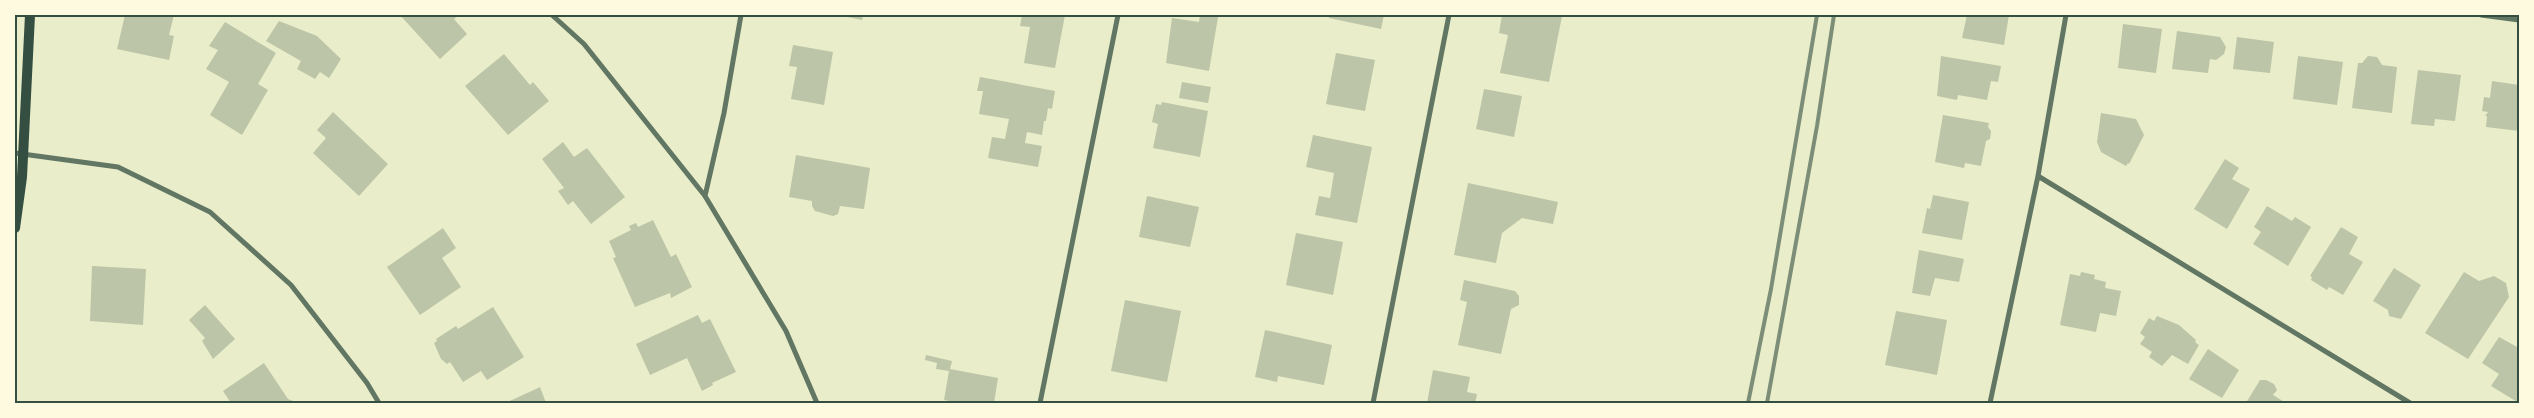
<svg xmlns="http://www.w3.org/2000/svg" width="2534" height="418" viewBox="0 0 2534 418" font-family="Arial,sans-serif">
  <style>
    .building { fill: #bcc5a7 }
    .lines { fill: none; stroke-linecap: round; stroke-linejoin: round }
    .minor { stroke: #617663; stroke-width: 5 }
    .secondary { stroke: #344e41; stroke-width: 10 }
    .rail { stroke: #7c8e77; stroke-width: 4 }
    .neatline { fill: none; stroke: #344e41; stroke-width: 2 }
  </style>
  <rect width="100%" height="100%" fill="#e9edc9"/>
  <path class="building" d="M125,15h49l-5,20 5,1 -5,24 -52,-11z
    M400,15h59l-5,4 13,15 -27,25z
    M838,15h25l-1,5z
    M1022,15h43l-10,53 -31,-5 6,-36 -10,-1z
    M1200,15l18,2 -9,54 -43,-8 6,-45 27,4z
    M1329,15h55l-3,14 -52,-11z
    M1502,15l60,1 -13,66 -49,-9 8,-38 -9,-2z
    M1967,15h42l-5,30 -42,-7z
    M279,21l38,15 24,23 -12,19 -9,-6 -5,7 -18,-10 4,-8 -35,-20z
    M225,22l51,31 -18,31 10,6 -26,45 -32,-20 19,-33 -23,-13 12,-19 -9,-4z
    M2123,24l39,5 -6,44 -38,-5z
    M2177,31l43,6 6,10 -2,7 -8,6 -6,-1 -2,14 -36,-4z
    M2237,37l37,5 -4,31 -37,-4z
    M793,45l40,7 -9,53 -33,-6 6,-32 -8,-1z
    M1336,53l39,7 -10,51 -39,-7z
    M504,54l26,31 3,-3 16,19 -41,34 -43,-49z
    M1941,56l60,10 -3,16 -7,-1 -4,19 -29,-5 -1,5 -20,-4z
    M2298,56l45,6 -6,43 -44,-6z
    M2368,56l9,1 5,8 15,2 -5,46 -40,-5 6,-45h4z
    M2418,70l43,5 -6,46 -20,-2 -1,7 -23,-2z
    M980,77l75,14 -3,18 -4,-1 -2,13h-2l-2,14 -15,-3 -2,11 17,3 -4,21 -50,-9 4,-21 13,2 4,-20 -30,-5 4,-23h-6z
    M2492,81l27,4v46l-33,-4 1,-11h-2l3,-4 -6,-1 2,-14 6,1z
    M1182,82l29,5 -3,16 -29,-5z
    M1484,89l38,7 -8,41 -38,-8z
    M1162,102l46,9 -8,46 -47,-9 5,-24 -6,-2 4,-18 5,1z
    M333,112l55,52 -29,32 -46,-43 13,-15 -9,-8z
    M2101,113l35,6 8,16 -15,29 -1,-1 -2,3 -25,-14 -4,-10z
    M1943,115l46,8 -1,4 3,4 -1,8 -4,2 -5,25 -16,-3 -1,5 -29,-6z
    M1313,135l59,12 -15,76 -42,-8 4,-19 11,2 4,-25 -28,-6z
    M563,142l11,15 13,-9 38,49 -34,27 -18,-23 -5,4 -10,-14 6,-3 -22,-29z
    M796,155l74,13 -6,41 -24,-3 -2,8 -5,2 -18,-5 -3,-5v-5l-23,-4z
    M2225,159l14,9 -7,11 18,10 -23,40 -33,-20z
    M1468,183l90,19 -5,22 -31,-6 -20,15 -6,30 -42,-8z
    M1933,195l36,7 -7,38 -40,-7 5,-25 3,1z
    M1147,196l52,11 -9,40 -51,-10z
    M2267,206l25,15 3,-4 16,10 -23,39 -35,-22 8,-12 -7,-5z
    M653,220l18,37 5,-3 16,33 -21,11 -1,-5 -35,14 -22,-49 3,-1 -7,-16 22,-11 -2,-4 7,-3 2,4z
    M2341,227l17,10 -9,17 14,8 -20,33 -14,-8 -2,3 -16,-10 1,-3 -2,-1z
    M443,228l13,20 -14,10 19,29 -41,28 -33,-48z
    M1296,233l47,9 -10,53 -47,-10z
    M1919,250l45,9 -5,23 -24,-4 -5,18 -18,-3z
    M92,266l54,3 -3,56 -53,-4z
    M2394,268l27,17 -20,34 -12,-3 -1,-6 -15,-9z
    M2081,272l14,3 -1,4 12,3 -1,6 16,3 -5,25 -16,-3 -4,19 -36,-7 10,-51 10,2z
    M2464,272l15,9 15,-5 12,7 3,14 -41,62 -43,-26z
    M1464,280l51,11 4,5v9l-8,4 -10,45 -43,-9 9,-43 -7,-2z
    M1125,300l56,11 -14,71 -56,-11z
    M205,305l30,34 -22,20 -11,-18 3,-3 -16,-18z
    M493,307l31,50 -37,23 -6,-9 -18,11 -13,-20 -3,2 -6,-5 -7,-16 3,-2 -1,-2 20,-13 2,3z
    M1896,311l51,9 -10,55 -52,-10z
    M698,315l4,8 8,-4 26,53 -24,11 1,2 -11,6 -15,-33 -37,17 -14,-31z
    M2157,316l22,9 17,15 -1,2 4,3 -11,19 -16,-9 -10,11 -13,-9 3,-5 -12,-8 5,-7 -5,-4 9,-15 5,3z
    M1265,330l67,15 -8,40 -46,-9 -1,6 -22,-5z
    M2499,337l20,11v55l-28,-17 8,-12 -17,-11z
    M2208,349l31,21 -17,28 -33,-19z
    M926,355l26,6 -2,8 48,9 -4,25h-33l-17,-3 5,-29 -13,-2 1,-6 -12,-3z
    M264,363l24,36 10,4h-67l-8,-12z
    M1433,370l37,7 -3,15 10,2 -2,9h-48z
    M2260,380h6l8,4 3,6 -4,5 13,8h-40z
    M540,387l6,16h-41l31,-14z"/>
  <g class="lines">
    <path class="minor" d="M552,15l32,29 121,152 81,135 31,72
      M2481,15l38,5
      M15,153l103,14 92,45 81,73 76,98 12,20
      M2038,176l372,227
      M705,196l19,-83 17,-98
      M1040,403l78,-388
      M1373,403l76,-388
      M1990,403l48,-227 28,-161"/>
    <path class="secondary" d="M15,228l7,-51 8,-162"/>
    <path class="rail" d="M1748,403l23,-114 46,-274
      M1767,403l50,-277 17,-111"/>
  </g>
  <rect width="2534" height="418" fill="none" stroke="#fefae0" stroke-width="32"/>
  <rect x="16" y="16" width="2502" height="386" class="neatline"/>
</svg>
